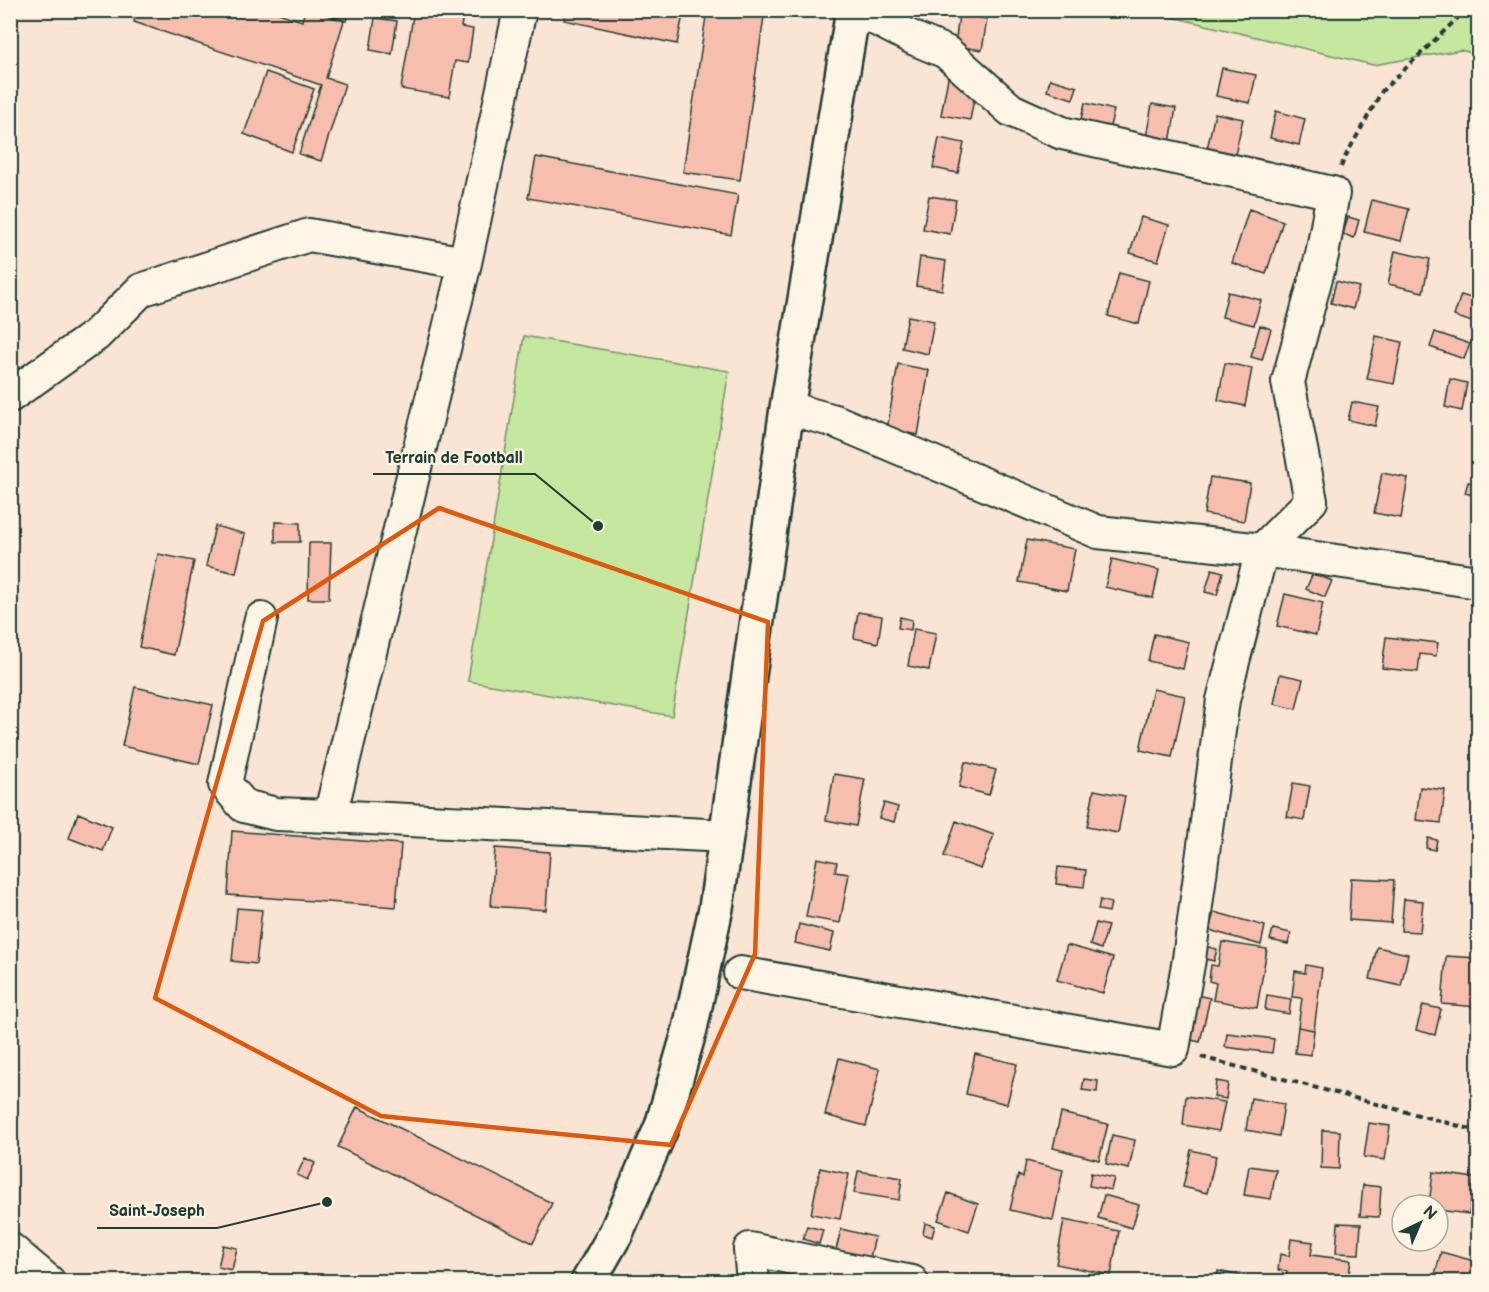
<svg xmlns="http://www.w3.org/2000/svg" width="1489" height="1292" viewBox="0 0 1489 1292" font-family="'Balsamiq Sans',sans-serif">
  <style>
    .green { fill: #c6e79f; stroke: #72926a; stroke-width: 1.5 }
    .building { fill: #f7beae; stroke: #1f3d34; stroke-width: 1.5 }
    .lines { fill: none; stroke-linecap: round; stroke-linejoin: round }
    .street-casing { stroke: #1f3d34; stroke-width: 36 }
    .secondary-casing { stroke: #1f3d34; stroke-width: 38 }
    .path { stroke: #1f3d34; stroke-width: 4; stroke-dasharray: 6 4.5; stroke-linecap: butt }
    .street { stroke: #fcf5e5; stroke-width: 32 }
    .secondary { stroke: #fcf5e5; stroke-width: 33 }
    .marked { fill: none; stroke: #de580e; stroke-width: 4.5; stroke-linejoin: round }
    .leader { fill: none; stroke: #1f3d34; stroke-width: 2 }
    .callout-dot { fill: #1f3d34; stroke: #fcf5e5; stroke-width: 2 }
    .callout-label { font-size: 16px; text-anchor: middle; font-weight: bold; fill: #1f3d34; stroke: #fcf5e5; stroke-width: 4.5; stroke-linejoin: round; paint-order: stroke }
  </style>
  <rect width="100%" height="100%" fill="#fae4d4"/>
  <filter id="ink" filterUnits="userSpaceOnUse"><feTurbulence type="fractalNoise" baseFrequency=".0167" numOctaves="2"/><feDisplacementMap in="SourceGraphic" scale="12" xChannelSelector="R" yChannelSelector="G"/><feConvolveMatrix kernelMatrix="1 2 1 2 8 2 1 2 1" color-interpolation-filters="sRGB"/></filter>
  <g filter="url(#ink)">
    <path class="green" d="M1147,11h331v44l-17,-5 -88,15z
      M524,336l205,35 -57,345 -204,-35z"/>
    <path class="building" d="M137,10h133l32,11 3,-11h7l32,11 -18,57 19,6 -24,77 -22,-7 22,-69 -187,-63z
      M316,10h33l-3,11z
      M414,10h50l-3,17 12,2 -5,34 -13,-2 -6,36 -48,-8z
      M566,10h118l-7,34 -113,-24z
      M707,10h58l-25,170 -57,-8z
      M959,14l28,5 -5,31 -27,-4z
      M375,18l22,3 -5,33 -22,-4z
      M1222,68l34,7 -6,28 -34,-7z
      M266,72l48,17 -22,63 -48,-18z
      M948,78l29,6 -7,36 -29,-5z
      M1050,79l27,8 -4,12 -26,-8z
      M1085,103l29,7 -7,28 -29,-7z
      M1152,104l24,4 -6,35 -24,-5z
      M1276,111l29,8 -6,26 -29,-7z
      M1215,113l28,6 -8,36 -28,-6z
      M939,138l25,5 -6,30 -25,-5z
      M536,157l202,38 -7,40 -203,-37z
      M929,196l27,4 -6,34 -27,-5z
      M1372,200l37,9 -8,32 -37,-9z
      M1249,209l34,12 -17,53 -34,-11z
      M1141,217l28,8 -11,36 -28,-8z
      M1348,217l11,3 -5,18 -11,-4z
      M1395,251l35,8 -7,33 -35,-8z
      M920,257l26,4 -4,29 -26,-4z
      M1119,273l30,8 -10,43 -31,-8z
      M1336,281l23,6 -6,22 -22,-6z
      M1228,292l33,8 -7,25 -32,-8z
      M1461,295l17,5v24l-24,-8z
      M908,316l26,5 -6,33 -26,-6z
      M1260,325l11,4 -9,31 -11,-3z
      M1435,332l35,12 -6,15 -34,-12z
      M1376,336l26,6 -8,42 -27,-5z
      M1225,363l27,5 -7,38 -27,-6z
      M898,364l31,6 -11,65 -31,-6z
      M1450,379l17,4 -5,28 -17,-4z
      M1352,402l27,5 -4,19 -27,-6z
      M1478,445v18l-4,-1z
      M1382,473l26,5 -7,40 -27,-5z
      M1210,477l40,6 -6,38 -40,-7z
      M1468,482l10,2 -1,12 -12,-3z
      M275,522l25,1v19h-25z
      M215,526l30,8 -9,39 -30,-7z
      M1027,540l48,9 -8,42 -48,-9z
      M309,543h22l-2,56h-21z
      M158,554l36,7 -20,94 -35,-8z
      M1112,559l47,11 -6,28 -48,-11z
      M1212,569l11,3 -6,23 -12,-3z
      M1313,573l19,8 -7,16 -19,-8z
      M1285,594l38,9 -7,32 -39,-9z
      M858,612l24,4 -4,27 -24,-5z
      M900,617l12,3 -1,10 -13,-2z
      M914,629l22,4 -7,37 -21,-4z
      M1154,634l35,8 -6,27 -35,-8z
      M1386,637l52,6 -2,13 -16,-2 -2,18 -36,-4z
      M1280,674l23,5 -7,30 -22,-5z
      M135,687l78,18 -14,59 -77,-18z
      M1153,689l32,7 -13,61 -32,-7z
      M965,762l31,8 -7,25 -30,-8z
      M834,774l31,5 -9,47 -30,-6z
      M1293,783l17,3 -6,34 -17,-3z
      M1420,787l25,3 -4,33 -25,-3z
      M1094,790l31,6 -7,37 -31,-6z
      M884,803l14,4 -4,15 -15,-4z
      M78,813l34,14 -9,24 -34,-13z
      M956,821l38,14 -13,34 -37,-13z
      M232,831l169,13 -5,63 -168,-12z
      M1428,838l9,2 -2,10 -9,-2z
      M495,848l55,4 -4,58 -55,-4z
      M817,858l20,4 -2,10 14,2 -9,49 -34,-6z
      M1058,867l28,3 -2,17 -28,-3z
      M1351,878l43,2 -3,43 -42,-3z
      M1404,899l19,2 -3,31 -19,-1z
      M1100,900l11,3 -2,9 -11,-2z
      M237,908l25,2 -6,54 -24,-3z
      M1214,912l51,14 -4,19 -52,-15z
      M1096,923l12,3 -7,23 -11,-4z
      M799,924l35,9 -4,18 -35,-8z
      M1273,929l18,4 -3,11 -18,-4z
      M1222,942l45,7 -10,59 -44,-8 3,-17 -7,-2 2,-16 7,1z
      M1067,945l46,13 -10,35 -46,-13z
      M1199,945l18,4 -3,12 -17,-4z
      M1377,947l31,7 -7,32 -31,-7z
      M1446,956l32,2v49l-36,-3z
      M1306,965l16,3 -8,62 -16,-3 4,-29 -10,-1 3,-26 10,2z
      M1192,994l18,4 -10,44 -17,-4z
      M1267,995l24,4 -2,15 -24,-4z
      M1423,1005l18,4 -6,26 -19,-5z
      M1298,1027l16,3 -3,25 -16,-2z
      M1227,1033l47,6 -2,14 -47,-6z
      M975,1054l42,10 -10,40 -41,-10z
      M839,1058l41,11 -14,57 -41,-11z
      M1084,1079l14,2 -1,11 -15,-2z
      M1216,1081l12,2 -2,16 -12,-2z
      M1186,1096l39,6 -6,29 -36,-6z
      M1251,1098l33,6 -5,32 -33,-6z
      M357,1107l195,96 -19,40 -195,-96z
      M1061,1113l47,11 -9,36 -46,-12z
      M1369,1123l21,3 -5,34 -21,-3z
      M1322,1130l18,1 -1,38 -18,-1z
      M1112,1135l23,5 -6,29 -23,-5z
      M1191,1150l25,6 -9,37 -24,-6z
      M305,1158l10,5 -8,17 -10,-5z
      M1026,1161l37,9 -10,50 -43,-10 8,-35 5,2z
      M1249,1166l27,4 -5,29 -27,-4z
      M820,1168l29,6 -9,45 -29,-5z
      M858,1171l44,7 -3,22 -45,-7z
      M1433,1172l41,6 -5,36 -31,-4v-5h-9z
      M1091,1173l23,5 -3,12 -22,-4z
      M1363,1185l18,2 -2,30 -19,-1z
      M948,1193l30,11 -9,27 -31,-11z
      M1104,1195l35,10 -7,23 -34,-10z
      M1064,1220l55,11 -8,44 -55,-11z
      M925,1223l10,3 -3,11 -9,-3z
      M1338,1223l23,1 -2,30 -23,-1z
      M807,1226l16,4 -4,14 -16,-5z
      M841,1229l34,8 -5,21 -34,-8z
      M1291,1239l22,3 -2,13 40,5 -3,22 -62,-2 1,-9 -9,-1 2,-16 9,2z
      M223,1245l14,3 -5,22 -14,-3z
      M1441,1252l37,10v20h-45z
      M1218,1271l38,8 -1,3h-39z"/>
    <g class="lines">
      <g class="street-casing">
        <path id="street" d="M520,10l-55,253 -135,553 396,20
          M10,396l86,-61 45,-45 168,-55 156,28
          M787,408l48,13 263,111 164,18 216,32
          M261,619l-36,165 19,22 32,8 54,2
          M740,973l433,76 16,-90 34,-259 39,-150 49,-49 -23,-119 34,-127 11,-62 -271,-60 -51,-23 -65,-58 -31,-13 -57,-29
          M10,1249l39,33
          M753,1282l-3,-33 100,21 62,12"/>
      </g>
      <g class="secondary-casing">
        <path id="secondary" d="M588,1282l28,-49 46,-107 28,-97 26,-121 71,-500 66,-398"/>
      </g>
      <path class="path" d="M1341,167l3,-8 38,-68 84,-81
        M1201,1057l277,74"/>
      <use href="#street" class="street"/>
      <use href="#secondary" class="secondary"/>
    </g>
  </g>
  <path class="marked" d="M439,508l329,114 -13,332 -84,191 -290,-29 -226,-118 108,-377z"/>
  <path class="leader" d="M598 526L535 474H373M327 1202L217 1228H97"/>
  <g class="callout-dot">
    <circle cx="598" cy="526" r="6"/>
    <circle cx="327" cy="1202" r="6"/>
  </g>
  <g class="callout-label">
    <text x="454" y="463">Terrain de Football</text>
    <text x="157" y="1216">Saint-Joseph</text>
  </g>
  <rect width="1489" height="1292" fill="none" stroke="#fcf5e5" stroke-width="36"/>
  <rect x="18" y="18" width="1453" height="1256" fill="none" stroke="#1f3d34" stroke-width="2" filter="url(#ink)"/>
  <g transform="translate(1420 1223) rotate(44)"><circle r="28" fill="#fcf5e5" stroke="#a4ab9e" stroke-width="1.5"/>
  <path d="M0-4.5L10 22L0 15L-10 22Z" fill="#1f3d34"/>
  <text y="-9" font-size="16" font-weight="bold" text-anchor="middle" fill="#1f3d34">N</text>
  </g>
</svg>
